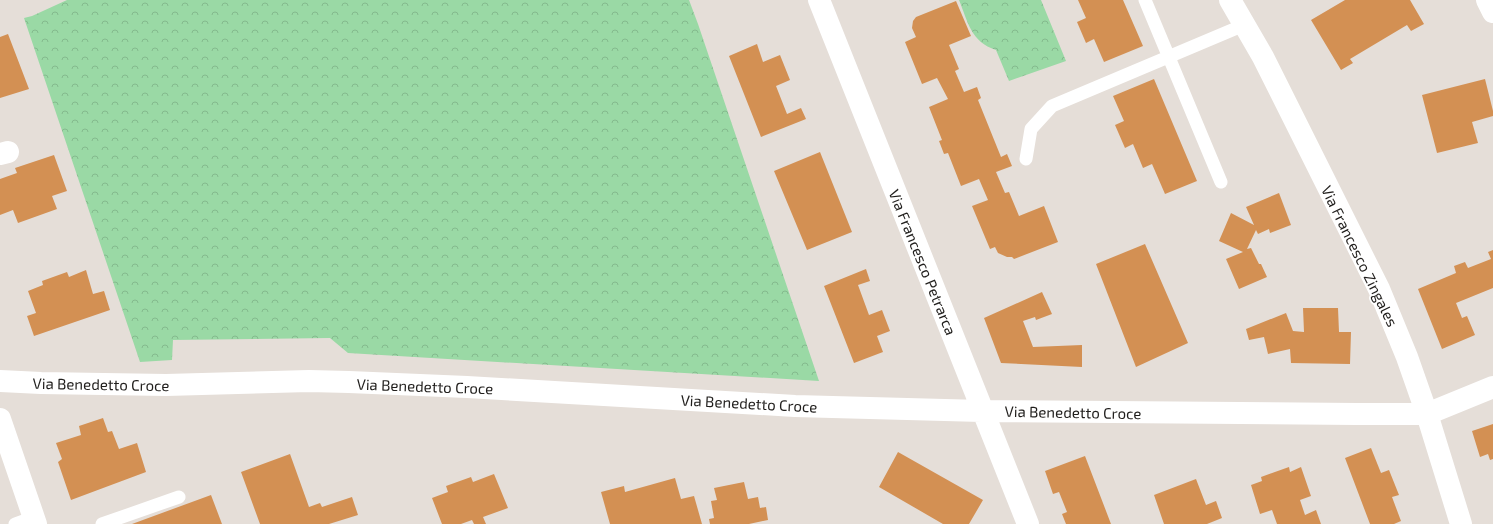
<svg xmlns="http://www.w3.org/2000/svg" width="1493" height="524" viewBox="0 0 1493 524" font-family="'Exo 2',sans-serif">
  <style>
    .park { fill: url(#park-crowns) }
    .building { fill: #d39053 }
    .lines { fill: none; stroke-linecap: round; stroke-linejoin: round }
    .lane { stroke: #fff; stroke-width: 13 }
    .street { stroke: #fff; stroke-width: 22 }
    .labels { text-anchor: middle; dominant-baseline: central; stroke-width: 3.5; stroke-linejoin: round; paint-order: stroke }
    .street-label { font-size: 15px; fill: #201e1c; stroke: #fff }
  </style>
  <defs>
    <pattern id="park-crowns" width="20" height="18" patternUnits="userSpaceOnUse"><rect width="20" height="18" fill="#9ad9a5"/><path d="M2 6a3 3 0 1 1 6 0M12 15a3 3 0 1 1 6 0" fill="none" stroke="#84ba8d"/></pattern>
  </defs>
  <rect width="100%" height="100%" fill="#e5ded8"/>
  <path class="park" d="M67,0h622l9,24 121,357 -471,-28 -18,-15 -157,2 -1,20 -32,2 -116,-344 8,-2z
    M959,0h82l25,61 -57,20 -13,-31c-25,-8 -28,-28 -37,-50z"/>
  <path class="building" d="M1078,0h45l20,46 -39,16 -10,-23 -8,4 -9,-21 9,-4z
    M1345,0h65l14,24 -13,7 -4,-6 -57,34 3,4 -12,7 -30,-50z
    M956,1l15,35 -22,9 10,24 -4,2 9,21 13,-5 4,11 -3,2 23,57 6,-3 5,12 -16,6 9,21 4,-1 10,24 25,-10 14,36 -44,17 -2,-2h-5l-9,-4 -3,-6 -5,2 -18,-43 16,-6 -9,-21 -18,7 -13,-33 -4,1 -5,-13 3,-1 -13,-33 19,-8 -11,-21 -15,6 -17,-42 11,-5 -4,-9 1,-7 3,-4z
    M8,34l21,55 -29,9v-61z
    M757,44l6,18 17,-7 10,25 -14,6 11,28 14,-6 5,11 -45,18 -32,-81z
    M1154,79l43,102 -32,13 -13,-30 -9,4 -10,-24 -8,4 -10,-23 9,-4 -11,-25z
    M1485,79l8,32v5l-21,6 6,21 -41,10 -15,-58z
    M820,152l32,80 -45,18 -33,-79z
    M54,155l13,36 -15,5 5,13 -39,14 -5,-13 -13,5v-36l17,-6 -2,-5z
    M1279,193l12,32 -21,8 -1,-4 -11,5 -2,-4 -9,19 4,-1 8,16h2l6,13 -28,12 -13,-30 17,-7 -24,-11 12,-28 23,12 -8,-18z
    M1145,244l43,99 -52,24 -40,-103z
    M1493,250v38l-37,15 6,15 5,-2 8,19 -33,14 -24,-60 38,-16 -2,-7 11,-4 3,6 23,-9 -3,-7z
    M866,269l4,12 -12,4 11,30 13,-5 8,21 -13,5 6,16 -29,11 -30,-77z
    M86,270l7,24 11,-3 6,19 -76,26 -7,-20 9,-3 -8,-22 15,-6 -1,-4 25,-9 2,5z
    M1042,292l10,22 -16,6 -1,-3 -12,4 10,26 49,-2v22l-81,-4 -17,-45z
    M1303,308h35l1,24h12l-1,32 -59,-1 -1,-14 -22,5 -4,-17 -15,3 -3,-11 40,-16 7,18 11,1z
    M103,418l5,14 4,-1 7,18 18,-6 9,29 -75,28 -13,-38 4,-3 -6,-16 25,-8 -2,-9z
    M1493,424v35l-3,1 -2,-6 -8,3 -8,-26z
    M1371,448l10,25 8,-3 10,25 -7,2 9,24 -7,3h-24l-25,-66z
    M898,452l85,48 -14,24h-26l-64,-37z
    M290,454l19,53 11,-4 2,4 30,-10 6,18 -29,9h-69l-19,-52z
    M1085,456l26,68h-45l-4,-10 5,-2 -8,-20 -6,2 -8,-23z
    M1289,467l1,5 11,-5 10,29 -11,4 5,15 11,-5 5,14h-44l-5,-14 -12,4 -9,-29 11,-4 -1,-4z
    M494,474l14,34 -25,9 3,7h-12l-2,-4 -11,4h-19l-10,-26 16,-6 -2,-6 25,-9 2,5z
    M675,478l6,21 13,-3 8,28h-92l-9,-32 23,-6 1,6z
    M1196,479l10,26 10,-4 6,17 -15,6h-43l-10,-29z
    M744,482l4,17 10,-2 2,11 6,-1 2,13 -19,4h-39l-1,-5 5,-1 -3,-17 6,-1 -3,-12z
    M211,495l11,29h-90z"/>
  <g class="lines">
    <path class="lane" d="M1145,0l76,182
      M1026,159l5,-30 21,-23 192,-81
      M15,524l19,-7
      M102,524l77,-27"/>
    <path class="street" d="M819,0l209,524
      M1230,0l33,57 116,232 28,68 20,57 34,110
      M1487,0l6,12
      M0,154l8,-2
      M0,381l41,2 125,2 143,-4 40,1 118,5 328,19 187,5 375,3h70l66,-27
      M0,419l36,105"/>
  </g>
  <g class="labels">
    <g class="street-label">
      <text transform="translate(1360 256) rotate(64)">Via Francesco Zingales</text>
      <text transform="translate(923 262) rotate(68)">Via Francesco Petrarca</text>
      <text transform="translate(101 384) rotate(1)">Via Benedetto Croce</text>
      <text transform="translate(425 386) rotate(2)">Via Benedetto Croce</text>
      <text transform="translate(749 403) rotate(3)">Via Benedetto Croce</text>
      <text transform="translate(1073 412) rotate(1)">Via Benedetto Croce</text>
    </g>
  </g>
</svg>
